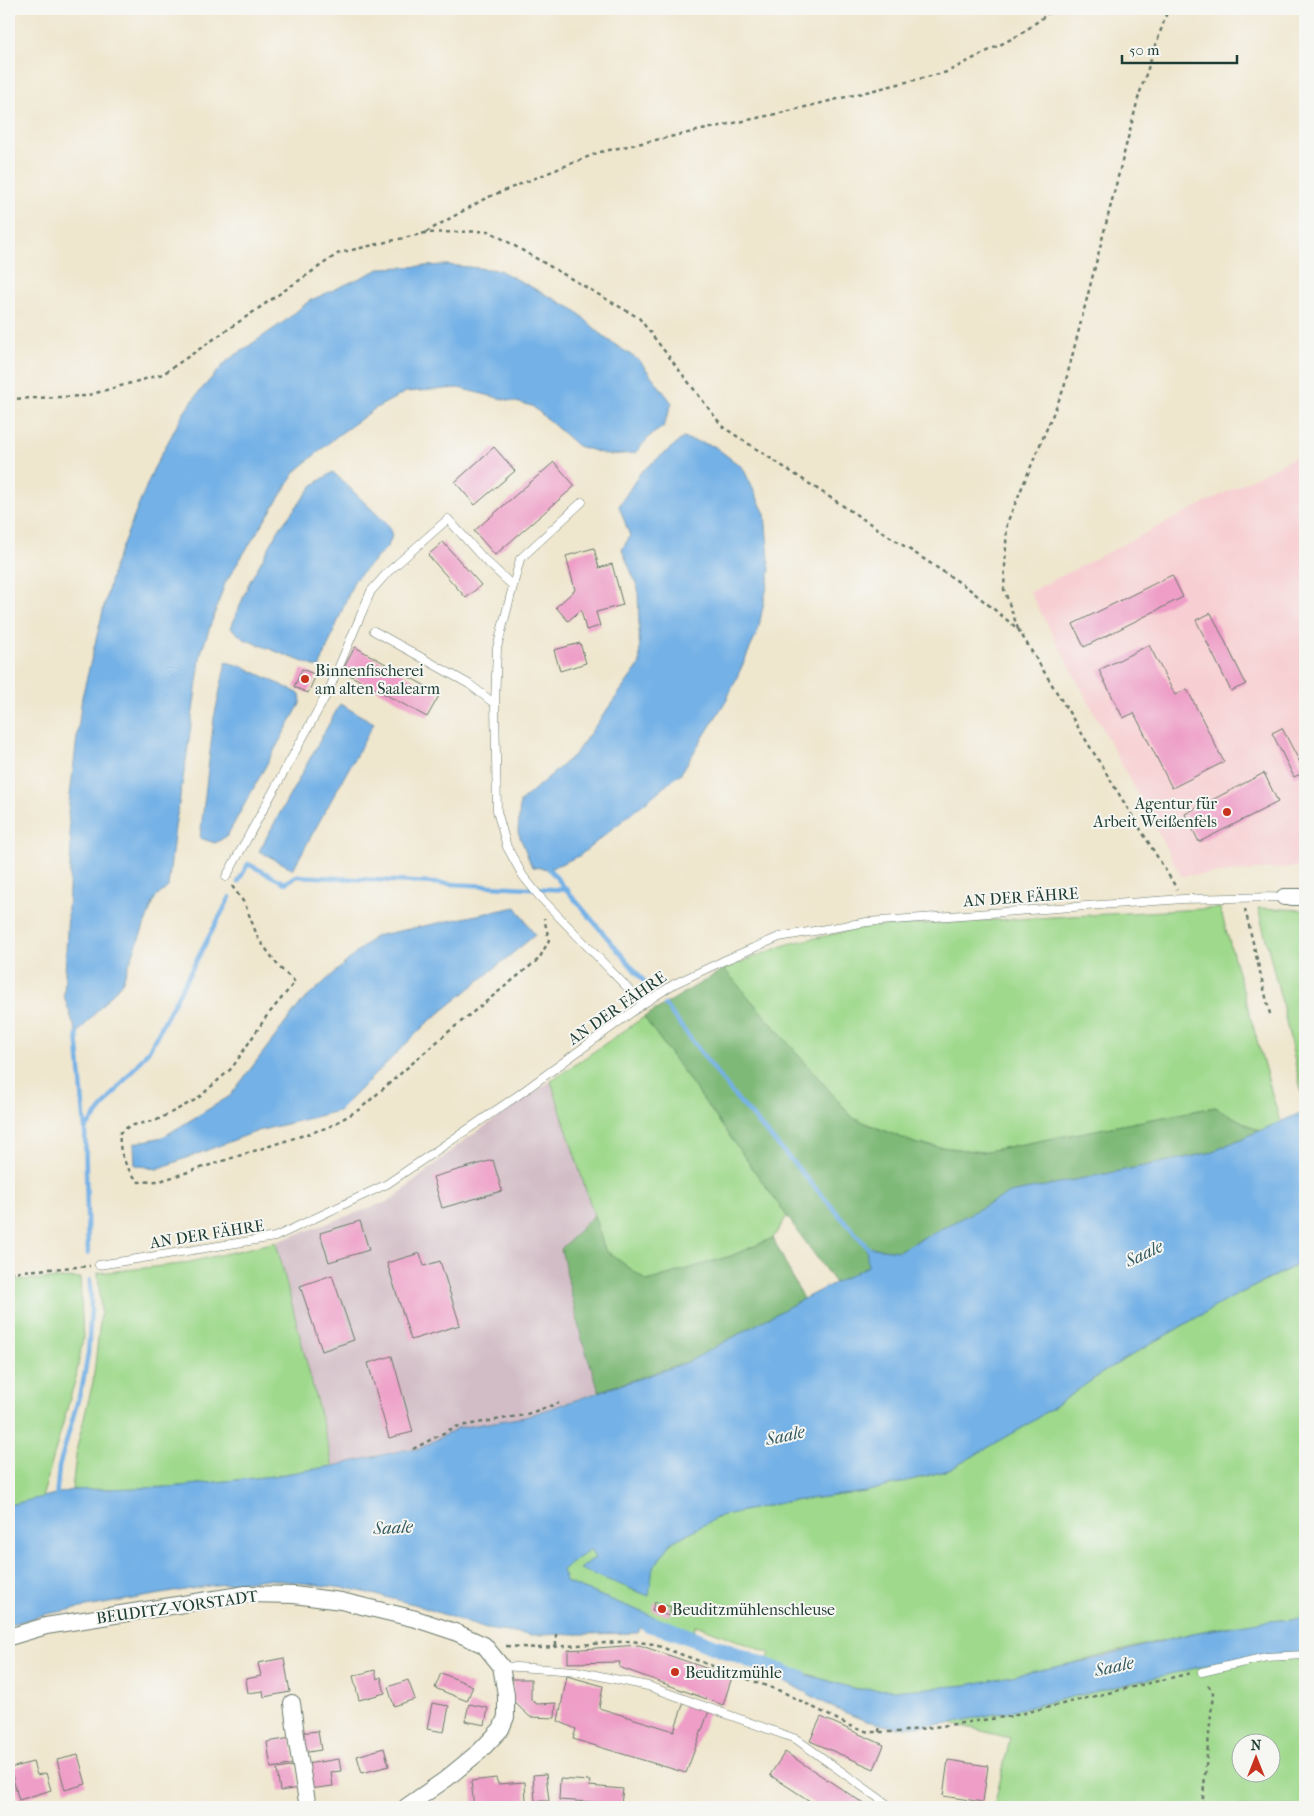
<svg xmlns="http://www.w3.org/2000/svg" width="1314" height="1816" viewBox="0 0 1314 1816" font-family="'IM FELL French Canon',serif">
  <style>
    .built { fill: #f7cfd2 }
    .industrial { fill: #d2bdc6 }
    .green { fill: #9fd98c; stroke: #5f8b60; fill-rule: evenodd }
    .forest { fill: #7fb978; stroke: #4f7b56 }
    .water { fill: #73b1e6; stroke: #49778d }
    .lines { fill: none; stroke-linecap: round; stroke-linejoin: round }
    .stream { stroke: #73b1e6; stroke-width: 4.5 }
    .canal { stroke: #73b1e6; stroke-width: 16 }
    .building { fill: #ee9ec7 }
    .lane-casing { stroke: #68786a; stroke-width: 9 }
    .street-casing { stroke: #68786a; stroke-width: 18 }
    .path { stroke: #68786a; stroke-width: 2.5; stroke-dasharray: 4 4; stroke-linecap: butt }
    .lane { stroke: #fff; stroke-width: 8 }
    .street { stroke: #fff; stroke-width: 16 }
    .poi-dot { fill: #c8321e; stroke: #f6f6f2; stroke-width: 2 }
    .labels { text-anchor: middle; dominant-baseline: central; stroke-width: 4; stroke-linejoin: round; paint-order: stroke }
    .poi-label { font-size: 16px; fill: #1f3d34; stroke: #f6f6f2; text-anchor: start }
    .street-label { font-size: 16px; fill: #1f3d34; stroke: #f6f6f2 }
    .water-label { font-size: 18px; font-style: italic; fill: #345a60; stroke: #f6f6f2 }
  </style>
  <rect width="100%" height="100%" fill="#f6f6f2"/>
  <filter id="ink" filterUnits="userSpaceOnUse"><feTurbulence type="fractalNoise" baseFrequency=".02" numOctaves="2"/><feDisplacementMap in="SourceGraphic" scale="10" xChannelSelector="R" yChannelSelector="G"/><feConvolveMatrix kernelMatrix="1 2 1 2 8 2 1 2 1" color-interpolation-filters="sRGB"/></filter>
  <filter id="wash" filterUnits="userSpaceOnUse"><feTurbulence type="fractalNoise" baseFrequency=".0096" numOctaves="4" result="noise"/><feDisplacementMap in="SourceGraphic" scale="20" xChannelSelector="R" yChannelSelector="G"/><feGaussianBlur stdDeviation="1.12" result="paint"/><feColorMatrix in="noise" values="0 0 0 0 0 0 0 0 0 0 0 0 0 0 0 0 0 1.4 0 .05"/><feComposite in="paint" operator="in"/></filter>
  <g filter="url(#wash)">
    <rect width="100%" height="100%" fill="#efe6ce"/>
    <path class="built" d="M1305,452v414l-124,10 -151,-284z"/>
    <path class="industrial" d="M551,1081l43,134 -33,34 20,87 18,55 -74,26 -67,11 -39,21 -15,1 -71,16 -57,-224 116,-42 70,-58z"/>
    <path class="green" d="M1220,908l60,214 -21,9 -44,-24 -233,45 -65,-8 -64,-26 -129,-149 64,-25 78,-17z
      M1258,908l47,2v198l-23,-105z
      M644,1017l143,199 -14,22 -42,18 -84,25 -42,-31 -54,-169z
      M276,1242l57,224 -60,10 -102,11 -99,3 5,-43 16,-65 8,-70 -3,-39 83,-9z
      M1305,1261v357c-37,3 -75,7 -112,15 -109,24 -222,66 -335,56 -8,-1 -15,-4 -22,-6 -23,-7 -46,-15 -68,-24l2,-6 -74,-28 -3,8 -127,-51 -5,-12 29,-21 5,9 -15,11 73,-1 19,-26 48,-26 65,-14 80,-10 84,-22 78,-45 81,-56 117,-68z
      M80,1278l3,60 -7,39 -34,121 -33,7v-225z
      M1305,1652v155h-311l16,-69 -60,-15 75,-15 204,-48zM1242,1744h30v30h-30z"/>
    <path class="forest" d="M724,969l129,149 64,26 65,8 233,-45 44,24 -50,22 -199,40 -112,58 -31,-4 1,19 -33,17 -191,-266z
      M594,1215l11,35 42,31 84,-25 42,-18 30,61 -115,63 -89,29 -18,-55 -20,-87z"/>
    <path class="water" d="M447,265l52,5 76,40 30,28 35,23 32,42 -9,24 -12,8 -16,18 -27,2 -30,-9 -46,-40 -74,-18 -52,4 -30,16 -39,28 -41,35 -71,112 -24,70 -15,108 -11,66 -7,60 -13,11 -33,84 -45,52 -13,-38 7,-150 -3,-34 14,-115 32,-131 39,-96 30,-56 16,-22 28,-31 58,-40 24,-20 73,-33z
      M683,438l31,8 29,22 22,46 5,57 -12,60 -31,68 -46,74 -102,83 -30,13 -17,-2 -14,-35 2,-30 55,-48 65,-90 -2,-76 -16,-38 8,-14 -11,-30 21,-33z
      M333,472l56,54 3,10 -4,10 -34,35 -35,87 -75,-29 -13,-11 18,-45 31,-55 33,-43z
      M226,662l18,5 56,27 1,8 -74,134 -12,7 -15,-5 14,-120z
      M340,704l34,19 -81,146 -34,-18z
      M516,907l19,28 -109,89 -88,87 -80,20 -101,38 -22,-4 -1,-22 29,-6 67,-41 70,-92 75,-68z
      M1305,1111v150l-80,40 -117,68 -81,56 -78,45 -84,22 -80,10 -65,14 -48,26 -19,26 -4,28 -69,-27 15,-11 -5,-9 -28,21 4,12 104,41 -4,12 -25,-9 -3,7 -109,2 -43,-6 -73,-25 -61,-15 -85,-10 -59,7 -93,16 -68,12 -38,11v-120l63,-15 99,-3 102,-11 60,-10 71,-16 15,-1 39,-21 67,-11 163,-55 115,-63 65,-33 -2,-19 32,4 112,-58 199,-40z
      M1305,1618v34l-76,8 -204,48 -75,15 -53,5 -31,-7 -32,-13 -55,-30 4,-13 25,10 48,14 48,1 63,-5 127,-26 99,-26 65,-11z"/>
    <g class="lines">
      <path class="stream" d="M549,869l99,117
        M238,882l10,-18 37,19 12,-7 271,14
        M665,1005l67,88 137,156
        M77,1034l8,95 3,125
        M85,1129l64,-79 81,-153
        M56,1499l3,-32 24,-85 5,-28 3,-45 -1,-29"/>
      <path class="canal" d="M648,1624l20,5 133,50"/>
    </g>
    <g id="blocks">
      <path class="building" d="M494,447l21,24 -40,34 -20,-23z
        M554,462l21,24 -80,69 -21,-24z
        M443,542l38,43 -15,13 -38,-43z
        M594,548l5,20 13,-4 11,41 -27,7 4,14 -14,4 -5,-20 -13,11 -12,-14 19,-17 -9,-34z
        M1172,575l11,22 -99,50 -11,-23z
        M1211,613l35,71 -15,7 -35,-71z
        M580,643l6,20 -26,8 -6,-21z
        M1149,645l26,50 12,-6 37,73 -52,26 -38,-75 -11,5 -24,-48z
        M355,647l85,47 -13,23 -85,-46z
        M302,669l14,6 -8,18 -14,-6z
        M1282,728l23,44 -11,5 -22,-44z
        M1264,773l14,29 -79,40 -14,-28z
        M493,1160l9,31 -60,17 -9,-31z
        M360,1221l9,29 -40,12 -9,-29z
        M420,1253l4,13 16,-5 20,64 -49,15 -24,-77z
        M332,1275l22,65 -32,11 -22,-65z
        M392,1356l21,76 -24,6 -21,-75z
        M655,1602l16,5 -2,9 -17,-6z
        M639,1645l93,32 -9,28 -104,-38 1,-5 -52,1v-13z
        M284,1658l6,34 -26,5 -1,-6 -15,2 -2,-14 15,-3 -3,-13z
        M375,1670l2,9 4,-2 4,16 -26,7 -6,-24z
        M441,1673l32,13 -6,15 -32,-13z
        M567,1676l36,10 -4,22 75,23 10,-29 25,9 -23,62 -113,-34 3,-10 -18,-8z
        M512,1679h19v21l6,4 19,-1 -1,15 -25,-1 -17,-16z
        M408,1680l7,19 -21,7 -6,-19z
        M432,1703l17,3 -5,26 -17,-3z
        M469,1704l19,4 -3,17 -20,-4z
        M821,1717l63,28 -10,24 -64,-28z
        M318,1731l3,19 -19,3 -4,-20z
        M291,1738l4,26 -24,4 -4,-26z
        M384,1748l5,18 -27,7 -5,-17z
        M785,1752l84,55h-50l-49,-32z
        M78,1755l8,29 -21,6 -8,-30z
        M339,1759l2,12 -10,1 2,14 -23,3 -4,-25z
        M948,1760l40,6 -5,36 -40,-6z
        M33,1762l4,13 9,-2 5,17 -32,10 -9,-32z
        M295,1766l4,22 -19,3 -3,-22z
        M546,1774l3,27h-14l-2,-26z
        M496,1778l2,6 27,-2 1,21 -52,4 -3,-26z
        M560,1779l30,2 -1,5 34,3 -2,15 -62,-4z"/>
    </g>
  </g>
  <g filter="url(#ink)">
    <use href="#blocks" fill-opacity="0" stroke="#68786a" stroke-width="1"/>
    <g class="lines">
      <g class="lane-casing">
        <path id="lane" d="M374,631l95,53 26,20 2,107 10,36 16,29 17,21 103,107
          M495,704l2,-56 23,-89 62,-57
          M226,877l103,-187 42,-99 17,-19 60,-53 35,39 30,28
          M99,1265l176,-28 112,-53 130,-88 126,-92 31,-20 49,-23 56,-24 88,-15 316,-23 101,-2
          M501,1666l75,5 72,15 148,53 95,68
          M1202,1672l64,-15 39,-2"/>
      </g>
      <g class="street-casing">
        <path id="street" d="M1284,897h21
          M9,1637l37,-11 200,-32 48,1 47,6 75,18 39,13 29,13 17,21 5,29v22l-5,12 -21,22 -34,28 -40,28
          M292,1703l5,40 11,64"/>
      </g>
      <path class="path" d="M426,232l60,-34 114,-46 185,-40 162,-40 74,-38 33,-25
        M9,399l76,-3 78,-22 176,-121 86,-20 64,-2 150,87 84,109 245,161 50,41 159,260
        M1018,629l-14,-40 3,-66 57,-135 75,-293 29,-86
        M232,886l13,18 13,34 21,29 16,15 -29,35 -34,51 -35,31 -40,21 -28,6 -9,7c-2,19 6,36 19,49l21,-1 169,-54 31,-18 87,-76 92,-74 10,-19 -5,-22
        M1245,909l25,105
        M9,1272l81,-6
        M413,1449l42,-22 69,-12 35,-12
        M506,1646l34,2 91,-7 22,3 130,48 71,36 15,4h29l114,-16 179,-43
        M556,1646v-16
        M879,1732l1,-8
        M1202,1807l11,-114 -6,-10"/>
      <use href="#lane" class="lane"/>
      <use href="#street" class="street"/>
    </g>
  </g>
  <g class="poi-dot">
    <circle cx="305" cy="679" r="5"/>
    <circle cx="1227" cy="812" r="5"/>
    <circle cx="662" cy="1609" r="5"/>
    <circle cx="675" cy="1672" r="5"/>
  </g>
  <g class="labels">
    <g class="poi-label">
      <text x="315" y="670">Binnenfischerei<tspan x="315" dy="18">am alten Saalearm</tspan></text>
      <text x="1217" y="803" text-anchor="end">Agentur für<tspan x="1217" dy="18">Arbeit Weißenfels</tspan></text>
      <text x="672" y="1609">Beuditzmühlenschleuse</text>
      <text x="685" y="1672">Beuditzmühle</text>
    </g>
    <g class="street-label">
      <text transform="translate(1021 897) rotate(-4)">AN DER FÄHRE</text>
      <text transform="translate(617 1008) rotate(-35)">AN DER FÄHRE</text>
      <text transform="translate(207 1234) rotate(-9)">AN DER FÄHRE</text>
      <text transform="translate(177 1607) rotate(-8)">BEUDITZ-VORSTADT</text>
    </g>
    <g class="water-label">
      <text transform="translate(1144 1254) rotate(-26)">Saale</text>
      <text transform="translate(785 1436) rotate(-13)">Saale</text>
      <text transform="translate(393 1528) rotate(-3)">Saale</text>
      <text transform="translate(1114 1667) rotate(-13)">Saale</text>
    </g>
  </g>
  <rect width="1314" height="1816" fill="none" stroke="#f6f6f2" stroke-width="30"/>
  <g transform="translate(1256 1758)"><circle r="24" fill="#f6f6f2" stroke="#a0aca6"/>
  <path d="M0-4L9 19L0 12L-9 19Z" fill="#c8321e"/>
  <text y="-8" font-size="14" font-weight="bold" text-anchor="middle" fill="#1f3d34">N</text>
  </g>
  <path d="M1122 55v8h115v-8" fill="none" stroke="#1f3d34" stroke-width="2.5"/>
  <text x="1129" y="55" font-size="15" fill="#1f3d34" stroke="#f6f6f2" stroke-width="4" paint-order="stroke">50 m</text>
</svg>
